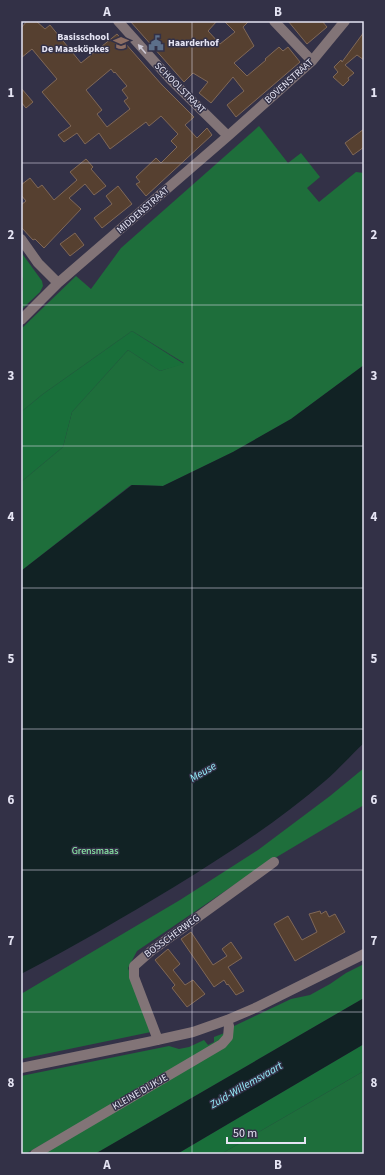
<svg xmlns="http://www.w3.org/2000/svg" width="385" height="1175" viewBox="0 0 385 1175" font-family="'Source Sans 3',sans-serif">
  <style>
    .green { fill: #1e6e3b }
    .forest { fill: #196f3a }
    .water { fill: #112224 }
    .building { fill: #564030; stroke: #806857; fill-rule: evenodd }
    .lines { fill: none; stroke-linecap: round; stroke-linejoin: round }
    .minor { stroke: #827477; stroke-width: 10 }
    .oneway { fill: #ccc8d4 }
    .grid { fill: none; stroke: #e5e4f3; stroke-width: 1; stroke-opacity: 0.55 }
    .labels { text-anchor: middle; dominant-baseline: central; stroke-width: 3; stroke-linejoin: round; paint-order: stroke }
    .poi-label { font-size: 10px; font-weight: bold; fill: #e5e4f3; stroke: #333147; text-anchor: end }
    .street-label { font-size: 10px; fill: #e5e4f3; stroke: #333147 }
    .park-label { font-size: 10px; fill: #92fdaf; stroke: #333147 }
    .water-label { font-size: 11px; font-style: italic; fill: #97f1fe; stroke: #333147 }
    .neatline { fill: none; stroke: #e5e4f3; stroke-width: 1.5 }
    .grid-label { font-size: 13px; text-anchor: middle; font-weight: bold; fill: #e5e4f3 }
  </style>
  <rect width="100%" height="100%" fill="#333147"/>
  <path class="green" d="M259,126l29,37 13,-10 19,24 -13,11 12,14 37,-30 8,1v192l-73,54 -58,33 -70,34 -32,-1 -110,86v-89l42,-35 9,-35 56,-62 32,21 24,-8 -52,-32 -89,63 -22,18v-83l55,-53 15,13 30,-41z
    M21,252l21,29 1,5 -3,6 -19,18v-18l2,-2v-12l-2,-2z
    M364,768v37l-99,59 -128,87 -9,17 23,64 -130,27v-65l159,-94 78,-50 72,-54z
    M364,964v34l-269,156h-57l184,-107 10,-20 59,-28 19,-4 20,-11 16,-11z
    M227,1032l-4,9 -68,40 -130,73h-4v-78l148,-30 10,3 10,-2 15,-7 4,5 6,-3v-5z
    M364,1071v83h-143z"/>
  <path class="forest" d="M132,331l52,33 -24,7 -32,-21 -56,62 -9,35 -42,35v-70l22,-18z
    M364,1044v27l-143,83h-44z"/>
  <path class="water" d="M364,365v378c-13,12 -25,26 -39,38 -46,40 -99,74 -151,106 -50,30 -101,60 -153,87v-403l111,-86 31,1 70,-34 58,-33z
    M364,998v46l-187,110h-82z"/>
  <path class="building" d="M27,21h9l9,8 5,-4 31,38 36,-29 45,51 32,32 -9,8 12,13 10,-10 5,7 -66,61 -10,-12 4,-2 -4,-5 20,-19 5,5 16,-16 -6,-6 7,-7 -17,-18 -12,10 -3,-4 -36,27 -11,-16 -14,11 -8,-11 -13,9 -6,-7 13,-9 -29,-34 15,-13 -25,-30 -11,9v-30zM111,69l3,4 1,-1 12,14 -5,4 6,8 -4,3 6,8 -23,18 -10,-13 5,-4 -16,-20z
    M130,21h87l-9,10 12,13 15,-12 -11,-11h25l-6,6 11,19 -20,17 13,13 19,-16 -1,-1 14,-12 4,4 5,-4 12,15 -64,55 -9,-12 17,-14 -11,-14 -22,26 -12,-10 9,-11 -15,-9 -9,9z
    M288,21h34l5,6 -20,17z
    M364,32v28l-7,-5 -12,10 9,8 -6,5 1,2 -6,6 -10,-9 5,-5 -4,-5 7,-7 1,2z
    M21,88l12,14 -7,6 -5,-6z
    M364,129v18l-11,8 -8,-12z
    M86,159l7,8 -2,2 15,17 -12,9 -9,-11 -16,14 12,11 -37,39 -9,-9 -2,1 -12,-13v-22l5,-4 -5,-6v-10l9,-7 8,10 4,-3 12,15 23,-20 -7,-8z
    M118,186l14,18 -30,24 -8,-10 18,-14 -6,-8z
    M75,233l9,12 -14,11 -10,-12z
    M320,911l1,3 5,-3 3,6 6,-3 10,18 -50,29 -21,-37 14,-8 14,24 15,-8 -8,-18z
    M191,932l22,33 14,-9 -5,-7 9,-7 11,16 -14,9 16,24 -8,4 -8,-11 -1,1 -3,-5 -10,7 -33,-48z
    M168,949l12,15 -7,6 12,15 8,-5 12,14 -18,13 -15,-19 3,-3 -20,-25z"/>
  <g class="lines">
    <path class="minor" d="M118,21l52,58 58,57
      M274,21l38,40
      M21,239l17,24 20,20
      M21,320l37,-37 170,-147 84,-75 33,-40
      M158,1040l-24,-63v-11l17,-15 123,-89
      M21,1068l127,-26 45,-10 34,-12 28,-12 109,-54
      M35,1154l187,-110 6,-7 1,-11 -2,-6"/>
  </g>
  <defs><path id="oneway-solid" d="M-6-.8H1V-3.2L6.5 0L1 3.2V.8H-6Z"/></defs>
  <use class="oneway" href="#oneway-solid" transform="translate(142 49) rotate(-130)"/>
  <path class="grid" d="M192,21v1133M21,163h343M21,305h343M21,446h343M21,588h343M21,729h343M21,870h343M21,1012h343"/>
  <defs>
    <g id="school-bare" transform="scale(1.2)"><path d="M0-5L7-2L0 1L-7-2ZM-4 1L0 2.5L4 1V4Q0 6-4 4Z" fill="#8d6e63" stroke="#333147" stroke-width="2.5" paint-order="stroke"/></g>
    <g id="civic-bare" transform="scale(1.2)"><path d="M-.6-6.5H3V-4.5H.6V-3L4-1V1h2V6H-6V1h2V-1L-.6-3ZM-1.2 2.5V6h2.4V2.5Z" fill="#5c6f8a" stroke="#333147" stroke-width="2.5" paint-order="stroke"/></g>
  </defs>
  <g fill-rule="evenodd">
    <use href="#school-bare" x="121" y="43"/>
    <use href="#civic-bare" x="156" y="43"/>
  </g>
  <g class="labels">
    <g class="poi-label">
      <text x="109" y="37">Basisschool<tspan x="109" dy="12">De Maasköpkes</tspan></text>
      <text x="168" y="43" text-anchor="start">Haarderhof</text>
    </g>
    <g class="street-label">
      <text transform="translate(289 81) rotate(-42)">BOVENSTRAAT</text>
      <text transform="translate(180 88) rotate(45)">SCHOOLSTRAAT</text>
      <text transform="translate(143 210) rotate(-41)">MIDDENSTRAAT</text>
      <text transform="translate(172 936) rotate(-36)">BOSSCHERWEG</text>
      <text transform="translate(140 1092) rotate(-30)">KLEINE DIJKJE</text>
    </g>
    <g class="park-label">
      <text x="95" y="851">Grensmaas</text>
    </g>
    <g class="water-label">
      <text transform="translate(203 772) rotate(-31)">Meuse</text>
      <text transform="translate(246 1085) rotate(-30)">Zuid-Willemsvaart</text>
    </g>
  </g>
  <rect width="385" height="1175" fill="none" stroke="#333147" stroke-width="44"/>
  <path d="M227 1137v6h78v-6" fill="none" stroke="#e5e4f3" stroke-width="2"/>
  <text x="233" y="1137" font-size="12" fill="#e5e4f3" stroke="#333147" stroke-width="3" paint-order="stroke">50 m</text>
  <rect x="22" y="22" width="341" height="1131" class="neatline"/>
  <g class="grid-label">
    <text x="107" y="16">A</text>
    <text x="278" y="16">B</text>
    <text x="11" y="97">1</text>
    <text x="374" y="97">1</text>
    <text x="11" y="239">2</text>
    <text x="374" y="239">2</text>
    <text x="11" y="380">3</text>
    <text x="374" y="380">3</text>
    <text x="11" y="521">4</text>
    <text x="374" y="521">4</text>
    <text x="11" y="663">5</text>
    <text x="374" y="663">5</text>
    <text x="11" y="804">6</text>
    <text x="374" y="804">6</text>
    <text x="11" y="945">7</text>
    <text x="374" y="945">7</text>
    <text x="11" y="1087">8</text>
    <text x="374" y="1087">8</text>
    <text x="107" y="1169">A</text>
    <text x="278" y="1169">B</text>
  </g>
</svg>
